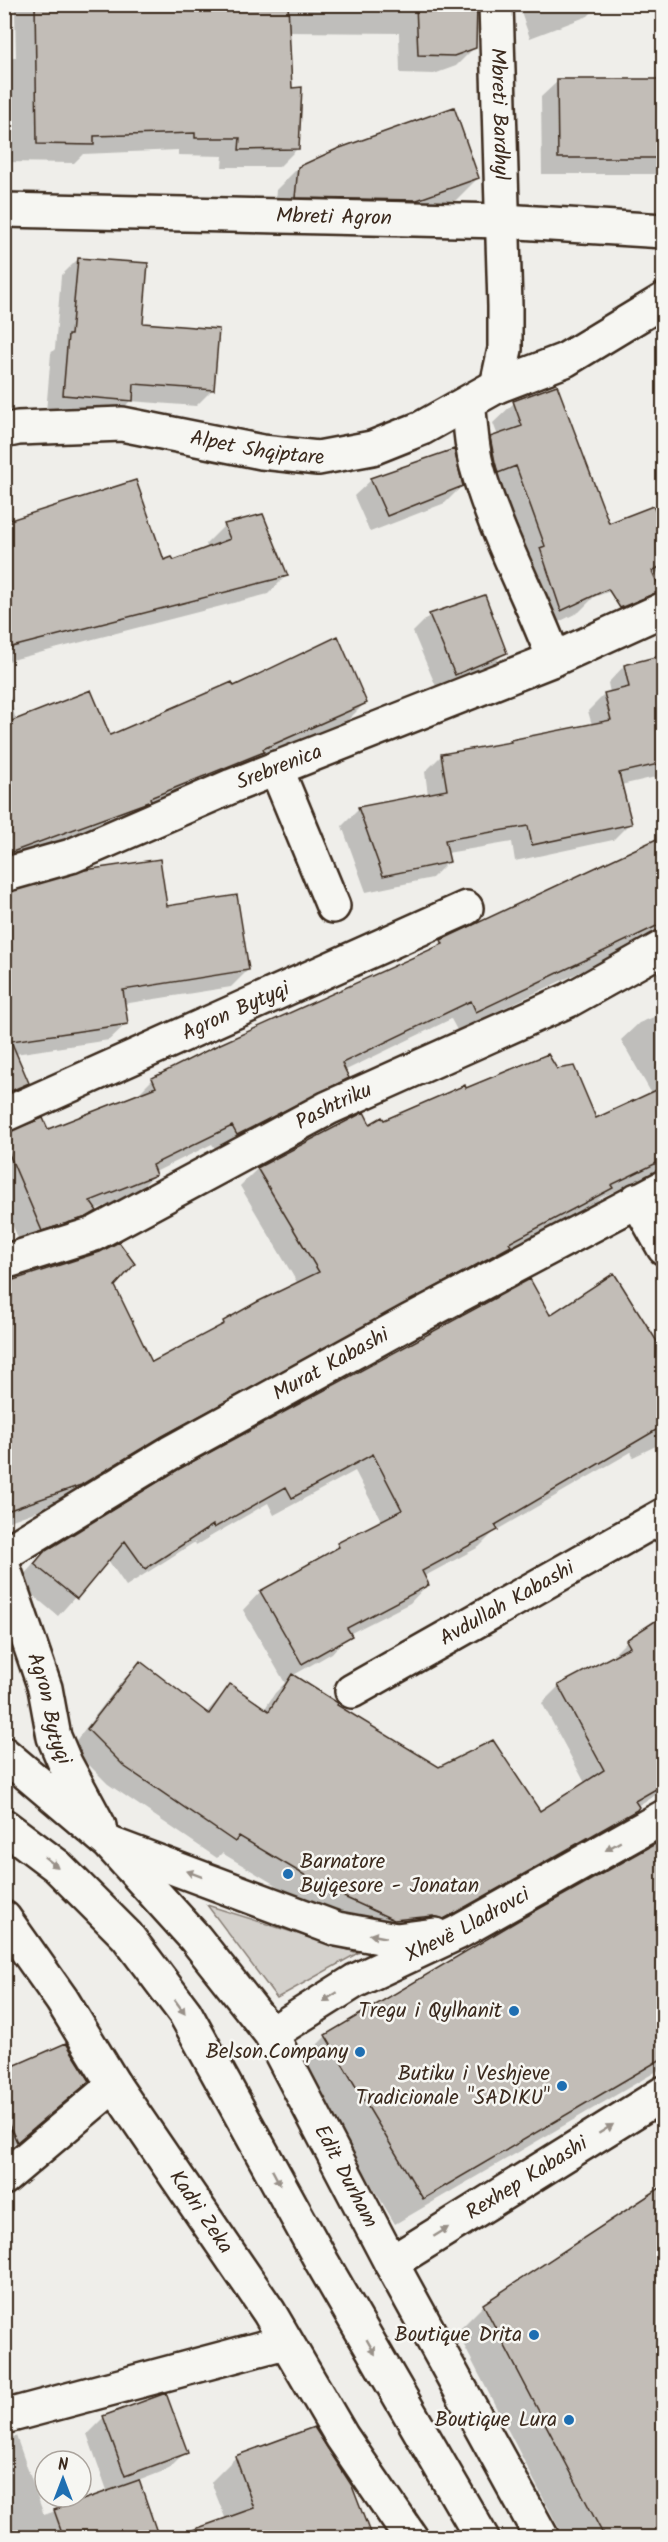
<svg xmlns="http://www.w3.org/2000/svg" width="668" height="2542" viewBox="0 0 668 2542" font-family="Kalam,sans-serif">
  <style>
    .green { fill: #d4d1cc; stroke: #887e75; stroke-width: 1.5 }
    .shadow { fill: #0003 }
    .building { fill: #c2bdb7; stroke: #3b2a1e; stroke-width: 1.5 }
    .lines { fill: none; stroke-linecap: round; stroke-linejoin: round }
    .minor-casing { stroke: #3b2a1e; stroke-width: 38 }
    .minor { stroke: #f6f6f2; stroke-width: 33 }
    .oneway { fill: #989088 }
    .poi-dot { fill: #1f6fb2; stroke: #f6f6f2; stroke-width: 2 }
    .labels { text-anchor: middle; dominant-baseline: central; stroke-width: 5; stroke-linejoin: round; paint-order: stroke }
    .street-label { font-size: 21px; fill: #3b2a1e; stroke: #f6f6f2 }
    .poi-label { font-size: 21px; fill: #3b2a1e; stroke: #f6f6f2; text-anchor: end }
  </style>
  <rect width="100%" height="100%" fill="#efeeea"/>
  <filter id="ink" filterUnits="userSpaceOnUse"><feTurbulence type="fractalNoise" baseFrequency=".0167" numOctaves="2"/><feDisplacementMap in="SourceGraphic" scale="12" xChannelSelector="R" yChannelSelector="G"/><feConvolveMatrix kernelMatrix="1 2 1 2 8 2 1 2 1" color-interpolation-filters="sRGB"/></filter>
  <g filter="url(#ink)">
    <path class="green" d="M207,1905l151,48 -81,45z"/>
    <path class="shadow" d="M4,4h472l-1,43 -19,19 -22,8 -34,-1 -1,-40 -111,-1 9,117 -18,18h-57l1,-11 -45,-1v-5l-95,4 -9,9 -70,-1v-105h12l-1,-47 -11,-1z
      M518,4h82l-12,12 -58,22z
      M558,81h106v90l-4,3h-118l-1,-77z
      M298,168l180,10 -22,22 -62,22 -121,-3 3,-29z
      M78,259l63,66 72,64 -17,17 -66,-5 -15,16 -69,-5 5,-59 4,-4 6,-73z
      M514,403l94,122 44,-17 12,22v36l-9,9 -61,22 -15,15 -39,19 -70,-172 21,-21 7,-2 -5,-13z
      M371,480l91,6 -17,17 -75,29 -16,-36z
      M4,516l3,7 156,39h10l35,-13 -2,-5 19,-19 61,51 -18,18 -264,68z
      M430,615l75,37 -16,17 -51,22 -25,-59z
      M662,657l2,118 -43,10 9,38 -17,17 -98,21 -3,-19 -65,11 2,8 -17,17 -66,14 -24,-66 17,-17 69,-14 -3,-23 17,-17 66,-11 3,-3 81,-16 -4,-14 17,-17 5,-1 -2,-10 16,-17z
      M4,672l12,49 93,16 124,-49 132,15 -18,18 -97,43 -6,6 -240,95z
      M664,838v51l-22,-32z
      M4,898l162,10 82,62 -17,17 -108,17 3,20 -17,16 -94,14 12,29 -17,17 -6,2z
      M660,924l-19,19 -184,87 -6,-11 -107,52 3,7 -19,19 -110,56 -6,-9 -59,29 1,2 -19,19 -40,16 -19,20 -53,19 -19,-43v-72l43,-3 88,-34 18,-18 280,-128 9,-10z
      M664,1013v155l-64,30 -7,7 -91,48 -10,11 -430,238 -58,21v-237l109,-1 39,79 65,-35 7,-7 74,-38 -58,-98 17,-17 80,-43h32l14,-4 82,-32 130,30 57,-26 -31,-54 18,-17z
      M614,1275l50,79v88l-31,15 -2,-5 -136,79 -16,16 -56,30 4,8 -17,18 -61,31 -17,19 -40,23 42,29 105,64 101,44 45,-30 -43,-80 17,-17 51,-28 17,-17 31,-19 4,5 2,-1v164l-27,16 -1,4 -18,17 -193,108 -109,-26 -94,-56 -5,5 -109,-74 -37,-37 52,-67 17,-17 66,50 24,-27 34,24 11,-17 10,-10 -42,-73 17,-18 68,-37 10,-11 44,-22 -27,-51 -81,44 -6,-12 -72,42 -1,-3 -69,44 -18,-26 -50,56 -41,-34 27,-29 505,-236z
      M656,1845l8,12v117l-8,4 8,13v76l-269,157 -96,-161 27,-27z
      M4,2071l84,10 -16,15v-2l-61,52 1,1 -8,7z
      M664,2187v351h-100l-107,-206 27,-27z
      M104,2417l82,35 -17,17 -31,12 19,57h-153v-98l12,-4 28,79 64,-22 -21,-59z
      M314,2429l56,109h-193l49,-18 -15,-38 25,-25z"/>
    <path class="building" d="M35,4h253l4,84 10,-1 -3,62 -60,1 1,-12h-45v-5l-101,3v9l-57,-1z
      M416,4h61l-1,44 -22,8 -36,-1z
      M557,79h106v79h-105z
      M454,107l25,71 -62,22 -122,-2 3,-31 39,-18z
      M78,258l70,5 -5,60 76,6 -5,61 -80,-6 -1,17 -70,-6 5,-60h3z
      M557,385l52,138 44,-17 10,21v38l-11,6 9,20 -41,17 -12,-19 -47,22 -21,-63 5,-2 -29,-80 -18,7 -3,-11 -5,-25 32,-11 -9,-25z
      M454,449l9,37 -76,30 -17,-38z
      M136,480l28,80 8,-3 2,3 56,-21 -6,-15 39,-10 25,62 -284,73v-127z
      M485,595l22,58 -52,22 -26,-61z
      M338,636l29,67 -104,46 1,3 -114,46 1,3 -147,54v-131l87,-34 19,45 122,-53 2,4z
      M663,655v108l-44,10 13,51 -100,21 -4,-19 -83,14 5,22 -67,14 -25,-69 89,-17 -6,-36 70,-12 -1,-2 101,-20 -7,-27 25,-6 -5,-22z
      M663,836v87l-187,89 -5,-11 -129,62 7,15 -112,57 -5,-9 -80,39 4,10 -66,26 7,10 -10,6 -45,14 -38,-89v-9l39,-15 5,11 108,-42 -4,-9 66,-33 225,-101 -2,-4z
      M160,859l7,47 70,-11 12,75 -126,20 5,34 -117,17 18,42 -25,11v-201l81,-23z
      M548,1054l9,15 17,-3 22,52 67,-31v73l-52,25 2,3 -104,55 2,3 -350,191 -80,48 -77,27v-229l96,-31 19,-10 16,22 -20,22 37,76 72,-38 -1,-3 34,-19 62,-30 -62,-104 107,-56 6,12 12,-7 2,3 81,-35 1,3z
      M614,1273l49,78v75l-168,99 3,5 -76,41 7,14 -82,43 5,8 -50,28 -42,-73 79,-44 -2,-4 65,-33 -29,-56 -81,44 -6,-11 -72,41 -1,-3 -68,44 -20,-28 -48,58 -43,-35 10,-12 135,-83 351,-190 20,36z
      M663,1616v169l-28,16 4,6 -2,3 -193,109 -11,-3 -39,4 -61,-28 -94,-56 -4,6 -110,-75 -38,-38 53,-68 69,53 21,-30 39,27 23,-37 46,29 -1,2 102,62 54,-27 47,71 64,-41 -46,-85 72,-38 -4,-7z
      M657,1843l6,11v204l-240,141 -98,-164 194,-115z
      M66,2043l24,38 -73,61 -13,-28v-44z
      M663,2186v352h-58l-122,-234z
      M166,2393l22,60 -63,23 -22,-60z
      M314,2427l38,59 20,52h-187l-1,-5 70,-25 -19,-52z
      M139,2480l20,58h-95l-10,-28z"/>
    <g class="lines">
      <g class="minor-casing">
        <g id="minor">
          <path id="s1" d="M496,4l9,302v43l-8,37"/>
          <path id="s2" d="M4,210l499,11 161,10"/>
          <path d="M468,403c3,21 3,44 9,64 18,66 53,128 77,192"/>
          <path id="s3" d="M4,431l14,-3 104,-4 140,28 56,6 54,-10 50,-20 75,-42 68,-26 99,-60"/>
          <path d="M276,768l57,138"/>
          <path id="s4" d="M4,875l67,-19 161,-70 322,-127 110,-50"/>
          <path id="s5" d="M4,1115l462,-207"/>
          <path d="M637,1200l27,48"/>
          <path id="s6" d="M4,1262l90,-28 234,-126 241,-108 95,-53"/>
          <path id="s7" d="M4,1554l166,-101 240,-132 254,-134"/>
          <path id="s8" d="M4,1569l41,119 9,49 11,26 34,63"/>
          <path id="s9" d="M352,1691l312,-176"/>
          <path id="s10" d="M4,1754l105,89 86,95 76,96 120,229 151,275"/>
          <path d="M4,1826l53,40 70,70 58,77 137,249 160,276"/>
          <path d="M113,1845l224,84 59,11 39,-5"/>
          <path id="s11" d="M4,1918l58,82 52,85 155,227 73,125 69,101"/>
          <path id="s12" d="M271,2034l84,-53 102,-48 207,-116"/>
          <path d="M4,2178l110,-93"/>
          <path id="s13" d="M391,2263l273,-170"/>
          <path d="M4,2417l281,-75"/>
        </g>
      </g>
      <use href="#minor" class="minor"/>
    </g>
    <defs><path id="oneway-solid" d="M-6-.8H1V-3.2L6.5 0L1 3.2V.8H-6Z" transform="scale(1.5)"/></defs>
    <g class="oneway">
      <use href="#oneway-solid" transform="translate(613 1846) rotate(150)"/>
      <use href="#oneway-solid" transform="translate(51 1862) rotate(38)"/>
      <use href="#oneway-solid" transform="translate(194 1874) rotate(-160)"/>
      <use href="#oneway-solid" transform="translate(378 1936) rotate(-169)"/>
      <use href="#oneway-solid" transform="translate(330 1997) rotate(148)"/>
      <use href="#oneway-solid" transform="translate(180 2007) rotate(54)"/>
      <use href="#oneway-solid" transform="translate(606 2129) rotate(-32)"/>
      <use href="#oneway-solid" transform="translate(276 2177) rotate(62)"/>
      <use href="#oneway-solid" transform="translate(441 2232) rotate(-32)"/>
      <use href="#oneway-solid" transform="translate(371 2347) rotate(60)"/>
    </g>
  </g>
  <g class="poi-dot">
    <circle cx="288" cy="1874" r="6"/>
    <circle cx="514" cy="2011" r="6"/>
    <circle cx="360" cy="2052" r="6"/>
    <circle cx="562" cy="2086" r="6"/>
    <circle cx="534" cy="2335" r="6"/>
    <circle cx="569" cy="2420" r="6"/>
  </g>
  <g class="labels">
    <g class="street-label">
      <text stroke="none"><textPath href="#s1" startOffset="110">Mbreti Bardhyl</textPath></text>
      <text stroke="none"><textPath href="#s2" startOffset="330">Mbreti Agron</textPath></text>
      <text stroke="none"><textPath href="#s3" startOffset="256">Alpet Shqiptare</textPath></text>
      <text stroke="none"><textPath href="#s4" startOffset="296">Srebrenica</textPath></text>
      <text stroke="none"><textPath href="#s5" startOffset="254">Agron Bytyqi</textPath></text>
      <text stroke="none"><textPath href="#s6" startOffset="366">Pashtriku</textPath></text>
      <text stroke="none"><textPath href="#s7" startOffset="378">Murat Kabashi</textPath></text>
      <text stroke="none"><textPath href="#s9" startOffset="178">Avdullah Kabashi</textPath></text>
      <text stroke="none"><textPath href="#s8" startOffset="147">Agron Bytyqi</textPath></text>
      <text stroke="none"><textPath href="#s12" startOffset="225">Xhevë Lladrovci</textPath></text>
      <text stroke="none"><textPath href="#s10" startOffset="549">Edit Durham</textPath></text>
      <text stroke="none"><textPath href="#s13" startOffset="160">Rexhep Kabashi</textPath></text>
      <text stroke="none"><textPath href="#s11" startOffset="354">Kadri Zeka</textPath></text>
    </g>
    <g class="poi-label">
      <text x="300" y="1862" text-anchor="start">Barnatore<tspan x="300" dy="24">Bujqesore - Jonatan</tspan></text>
      <text x="502" y="2011">Tregu i Qylhanit</text>
      <text x="348" y="2052">Belson.Company</text>
      <text x="550" y="2074">Butiku i Veshjeve<tspan x="550" dy="24">Tradicionale "SADIKU"</tspan></text>
      <text x="522" y="2335">Boutique Drita</text>
      <text x="557" y="2420">Boutique Lura</text>
    </g>
  </g>
  <rect width="668" height="2542" fill="none" stroke="#f6f6f2" stroke-width="24"/>
  <rect x="12" y="12" width="644" height="2518" fill="none" stroke="#3b2a1e" stroke-width="2" filter="url(#ink)"/>
  <g transform="translate(63 2479)"><circle r="28" fill="#f6f6f2" stroke="#aba49d" stroke-width="1.5"/>
  <path d="M0-4.5L10 22L0 15L-10 22Z" fill="#1f6fb2"/>
  <text y="-9" font-size="16" font-weight="bold" text-anchor="middle" fill="#3b2a1e">N</text>
  </g>
</svg>
